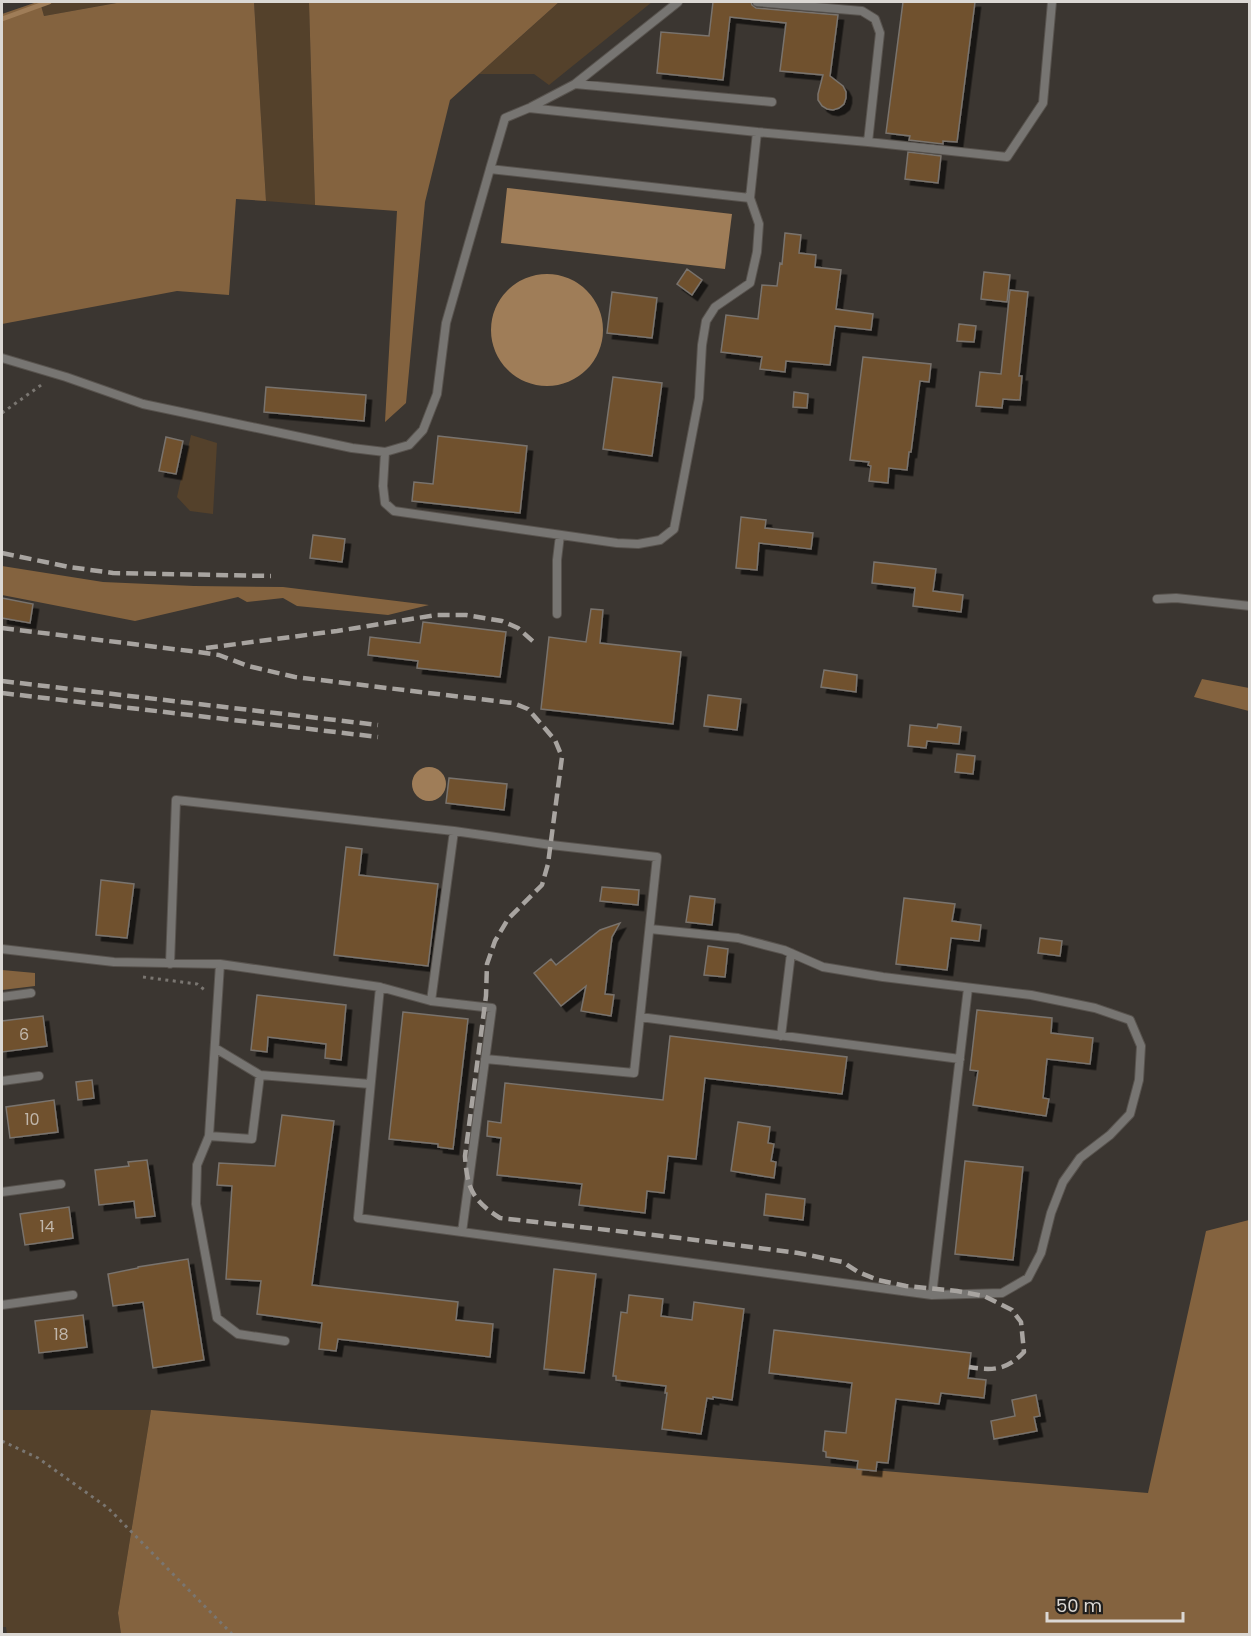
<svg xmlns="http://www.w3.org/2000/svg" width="1251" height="1636" viewBox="0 0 1251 1636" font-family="Poppins,sans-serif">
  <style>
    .green { fill: #54412b }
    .forest { fill: #84633f }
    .water { fill: #9f7d58 }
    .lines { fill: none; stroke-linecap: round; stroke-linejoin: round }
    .stream { stroke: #9f7d58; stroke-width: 5 }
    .building { fill: #70512d; stroke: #79736d; stroke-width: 1.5; filter: url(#shadow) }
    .lane-casing { stroke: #58534e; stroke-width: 10 }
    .path { stroke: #7a7671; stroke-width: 3; stroke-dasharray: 3 4.5; stroke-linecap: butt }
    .lane { stroke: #777572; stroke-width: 8 }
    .rail { stroke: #a8a4a0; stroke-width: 4.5; stroke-dasharray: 12 6; stroke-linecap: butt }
    .labels { text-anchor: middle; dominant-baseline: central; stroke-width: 6; stroke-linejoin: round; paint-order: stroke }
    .number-label { font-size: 16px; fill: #c0b6aa }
  </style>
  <defs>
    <filter id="shadow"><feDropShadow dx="5.5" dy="5.5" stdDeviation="0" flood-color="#0009"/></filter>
  </defs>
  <rect width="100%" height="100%" fill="#3b3631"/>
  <path class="green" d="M40,2h82l-78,14z
    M254,2h55l6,203 -49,-4z
    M559,2h93l-103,83 -15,-11h-55z
    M191,435l26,8 -4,71 -23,-3 -13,-14z
    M2,1410h149l-33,203 3,21h-114l-1,-7h-4z"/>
  <path class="forest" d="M37,2h3l4,14 78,-14h132l12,199 -30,-2 -7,96 -52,-4 -175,33v-310z
    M309,2h250l-109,98 -25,102 -19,201 -21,19 12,-211 -82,-6z
    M2,566l101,16 91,4 89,1 146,18 -41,10 -91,-9 -14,-8 -36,4 -9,-5 -103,24 -133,-26z
    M1202,679l47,9v23l-55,-14z
    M2,970l33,3v13l-33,4z
    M1249,1220v414h-1128l-3,-21 33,-203 997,83 58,-262z"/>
  <path class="water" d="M507,188l225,26 -7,55 -224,-26z
    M491 330a56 56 0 1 1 112 0a56 56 0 1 1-112 0Z
    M412 784a17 17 0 1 1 34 0a17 17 0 1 1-34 0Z"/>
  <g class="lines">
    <path class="stream" d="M2,19l47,-17"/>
  </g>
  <path class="building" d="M713,2h38l1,3 4,3 82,7 -8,61 13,10 3,6v6l-2,6 -5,4 -6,2 -6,-1 -5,-3 -4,-6v-6l5,-19 -43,-4 6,-48 -56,-6 -7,63 -66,-7 4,-41 48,4z
    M903,2h72l-18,140 -14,-1v3l-34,-4 1,-4 -24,-3z
    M908,152l33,4 -3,27 -33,-4z
    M785,233l16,2 -2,18 17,2 -1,12 26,3 -5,39 37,5 -2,16 -36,-4 -5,39 -44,-4 -1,11 -25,-3 2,-12 -41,-5 5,-37 32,4 4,-34 15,1 3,-23 2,1z
    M687,269l15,11 -10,15 -15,-11z
    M984,272l26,3 -3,27 -26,-3z
    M1010,290l18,2 -9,84h3l-2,24 -17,-1 -1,9 -26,-2 4,-34 21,2z
    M612,292l45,6 -5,40 -45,-5z
    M959,324l17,2 -2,16 -17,-1z
    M863,357l68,7 -2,18 -9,-1 -9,71h-2l-2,18 -18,-2 -1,15 -19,-2 2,-15 -3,-1 1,-3 -19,-2z
    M613,377l49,6 -10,73 -49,-7z
    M266,387l100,8 -2,26 -100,-9z
    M794,392l14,2 -1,14 -14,-1z
    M438,436l89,10 -7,67 -108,-12 2,-19 19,2z
    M166,437l17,4 -7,33 -17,-3z
    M741,517l25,3 -1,8 48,5 -2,16 -52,-6 -2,27 -21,-2z
    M313,535l32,4 -3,23 -32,-4z
    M874,562l62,7 -3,22 30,4 -2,17 -48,-6 2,-18 -43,-5z
    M2,598l31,6 -3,19 -28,-5z
    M591,609l12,1 -3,33 81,9 -8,72 -132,-15 8,-72 37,5z
    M423,622l83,10 -6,45 -83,-9 1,-7 -50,-6 2,-18 50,6z
    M824,670l33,5 -1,17 -35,-5z
    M708,695l33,4 -4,31 -33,-4z
    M938,724l23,3 -2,17 -32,-3 -1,7 -18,-2 2,-21 27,3z
    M957,754l18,2 -2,18 -18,-2z
    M449,778l58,6 -3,26 -58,-7z
    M346,847l16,2 -3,26 79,9 -10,82 -94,-11z
    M101,880l33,4 -7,54 -31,-3z
    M602,887l37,3 -1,15 -38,-4z
    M690,896l25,3 -3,26 -26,-3z
    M904,898l51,6 -3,17 29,4 -2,16 -28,-3 -4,32 -51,-6z
    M620,923l-8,14 -7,57 9,1 -3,21 -30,-5 5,-25 -25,20 -27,-33 17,-14 5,6 44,-35z
    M1040,938l22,3 -2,15 -22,-3z
    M708,946l20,3 -3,28 -21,-2z
    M257,995l89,10 -5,55 -16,-2 1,-14 -58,-7 -1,15 -16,-2z
    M977,1010l75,8 -1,15 42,5 -3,26 -43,-5 -4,39 6,1 -3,17 -73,-11 5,-34 -8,-1z
    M403,1012l65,7 -15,130 -15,-2v-3l-49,-5z
    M43,1016l4,30 -45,6v-31z
    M670,1036l177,21 -5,37 -137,-16 -9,81 -28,-3 -4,37 -17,-2 -2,22 -66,-8 3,-21 -85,-9 4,-37 -14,-2 1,-15 13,2 4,-40 158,17z
    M92,1080l2,18 -16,2 -2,-18z
    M54,1100l4,32 -48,6 -4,-31z
    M282,1115l52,6 -22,164 146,17 -2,18 37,4 -3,33 -152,-18 -2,12 -17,-2 3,-26 -65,-9 4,-33 -35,-2 6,-93 -15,-1 2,-22 56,3z
    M738,1122l32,5 -2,16 6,1 -3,17 5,1 -2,16 -43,-7z
    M147,1160l8,56 -19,2 -2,-17 -35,4 -4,-35 34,-4 -1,-4z
    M965,1161l58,6 -10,93 -58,-6z
    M766,1194l39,5 -2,21 -39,-5z
    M69,1207l4,31 -48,7 -5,-31z
    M188,1259l16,101 -51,8 -10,-66 -30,4 -5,-32 30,-6v-1z
    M554,1269l42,5 -12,99 -40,-4z
    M629,1295l34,4 -2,17 31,4 2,-18 50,7 -12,91 -19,-3v2l-6,-1 -6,36 -39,-5 5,-36h-2l1,-7 -50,-6v-4h-3l8,-64 6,1z
    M83,1315l4,32 -48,6 -4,-32z
    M774,1330l197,23 -3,25 18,2 -2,18 -43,-5 -2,11 -43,-5 -8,64 -11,-1 -1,9 -19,-2 1,-8 -32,-4v-5l-3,-1 2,-20 21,2 6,-50 -83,-10z
    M1036,1395l4,21 -6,1 3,14 -43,8 -3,-18 24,-5 -3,-16z"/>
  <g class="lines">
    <g class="lane-casing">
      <path id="lane" d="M757,2l105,9 13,8 5,14 -12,109
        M575,84l103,-82
        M531,107l44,-23 197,18
        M757,132l111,10 139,15 36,-54 9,-101
        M2,358l64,19 77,27 209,44 33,4 24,-7 14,-15 14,-36 9,-71 44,-154 260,29
        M385,452l-2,34 2,17 9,8 223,32 21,1 22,-4 14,-11 25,-131 3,-53 4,-24 9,-14 35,-24 7,-31 2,-28 -9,-26 7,-66 -228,-24 -24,10 -15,51
        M1157,599l19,-1 74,8
        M557,614v-54l3,-25
        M650,929l88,9 46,12 39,17 60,10 148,18 64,13 35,12 11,26 -2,34 -9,34 -20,21 -30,23 -17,24 -12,31 -10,40 -13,25 -26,15 -70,2
        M2,949l112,13 106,2 160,23 51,14 61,7 -30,224 -104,-14 22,-231
        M170,964l6,-164 278,31 97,14 106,12 -17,160 320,42
        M220,964l-11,172 -12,29 -1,39 21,114 21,16 47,7
        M2,997l29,-4
        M431,1001l23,-170
        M781,1036l10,-83
        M215,1048l45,27 110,9
        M485,1059l149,14 6,-56
        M2,1081l37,-5
        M209,1136l43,3 8,-64
        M2,1192l59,-8
        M462,1232l470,63 36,-307
        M2,1305l71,-10"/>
    </g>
    <path class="path" d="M2,413l42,-30
      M143,977l54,7 9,7
      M2,1441l36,17 70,50 124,126"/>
    <use href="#lane" class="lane"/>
    <path class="rail" d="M2,553l67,14 44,6 158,3
      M2,628l196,24 21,3 29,11 47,11 201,24 17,2 15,6 27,31 7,17 -14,107 -6,21 -34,34 -13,22 -8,23 -1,32 -21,160c2,32 7,44 35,62l180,20 118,15 45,9 15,10 20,8 28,6 51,5 27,5 28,14 9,12 3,30c-17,18 -31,19 -55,15
      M206,648l131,-17 99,-16h30l36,6 16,7 18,16
      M2,681l376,44
      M2,693l376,44"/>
  </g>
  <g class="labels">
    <g class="number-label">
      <text x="24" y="1034">6</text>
      <text x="32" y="1119">10</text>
      <text x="47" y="1226">14</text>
      <text x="61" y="1334">18</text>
    </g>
  </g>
  <rect width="1251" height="1636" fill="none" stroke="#dbd8d4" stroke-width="6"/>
  <path d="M1047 1612v9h136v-9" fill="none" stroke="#dbd8d4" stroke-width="3"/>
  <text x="1056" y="1612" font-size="18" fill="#dbd8d4" stroke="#201e1c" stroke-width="4.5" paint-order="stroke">50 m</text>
</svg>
